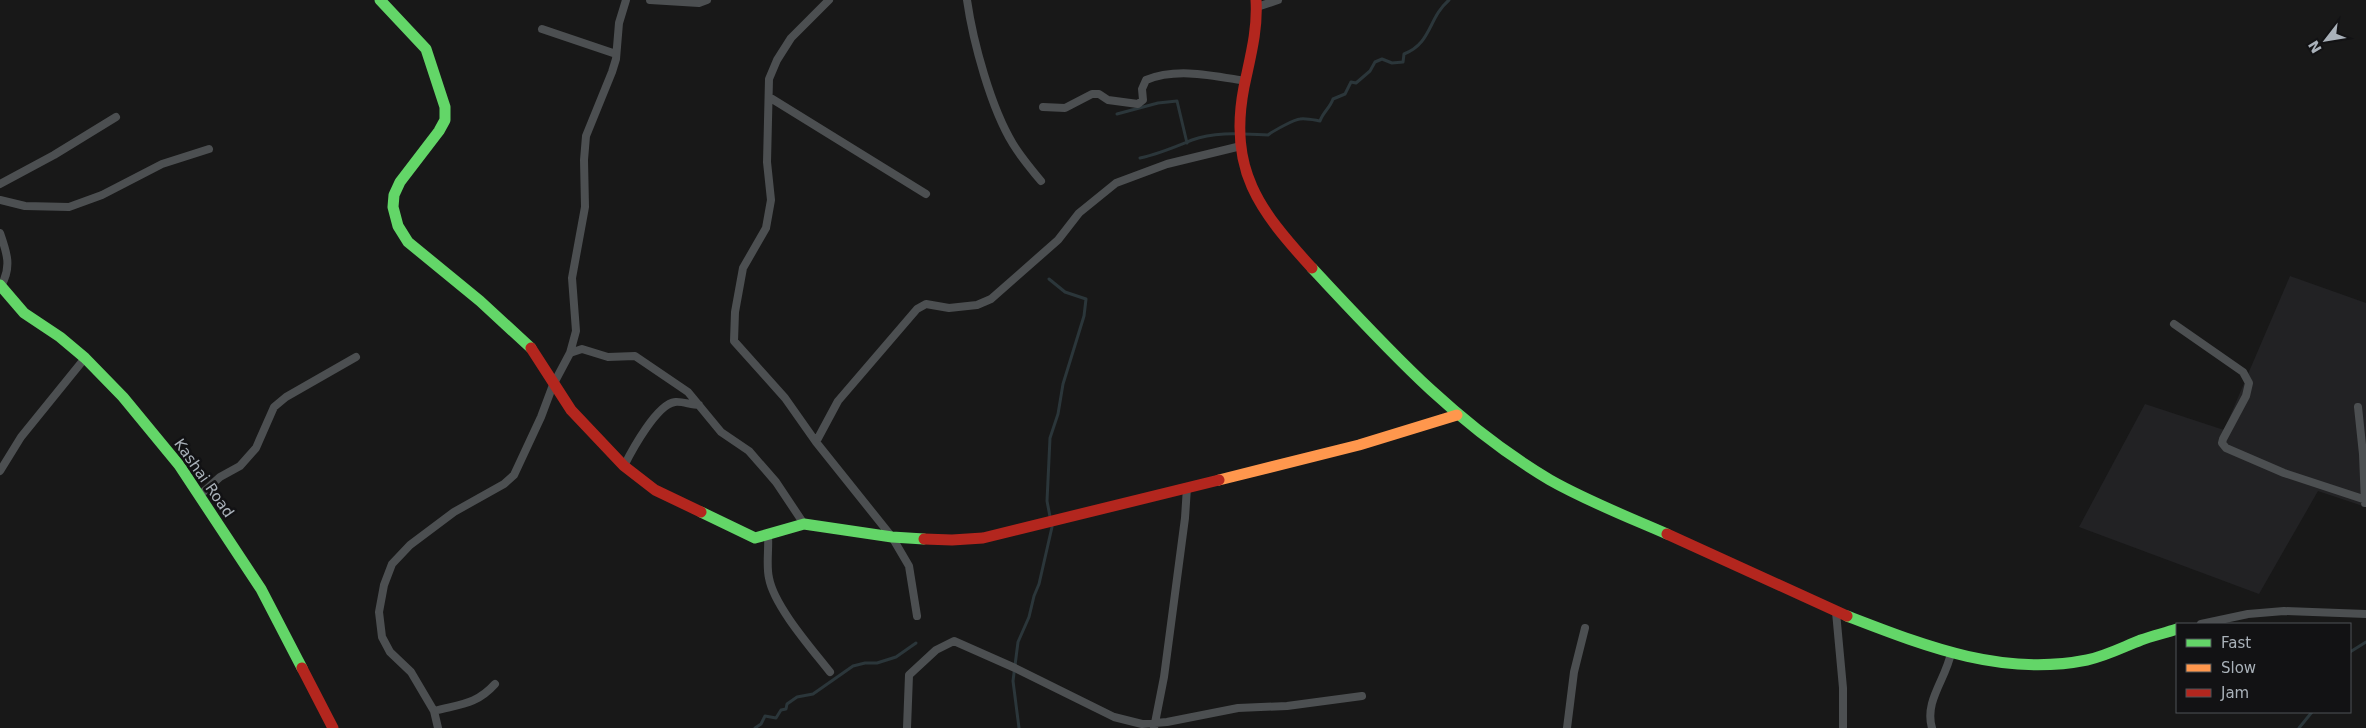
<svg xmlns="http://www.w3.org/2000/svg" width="2366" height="728" viewBox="0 0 2366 728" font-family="'DejaVu Sans',sans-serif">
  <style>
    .built { fill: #222224 }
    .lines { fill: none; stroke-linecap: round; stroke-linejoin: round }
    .stream { stroke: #2b363a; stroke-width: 3 }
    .street { stroke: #4c4f51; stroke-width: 8 }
    .fast { stroke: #63d668; stroke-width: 11 }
    .slow { stroke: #ff974d; stroke-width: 11 }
    .jam { stroke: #b3261e; stroke-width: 11 }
    .labels { text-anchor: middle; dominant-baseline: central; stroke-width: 5; stroke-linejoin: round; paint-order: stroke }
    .street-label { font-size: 15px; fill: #a9b1b9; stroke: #121214 }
  </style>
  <rect width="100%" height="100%" fill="#181818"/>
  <path class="built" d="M2290,276l76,27v204l-48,-16 -59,103 -180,-67 66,-123 79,26z"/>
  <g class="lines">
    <path class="stream" d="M1117,114l41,-11 19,-2 10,42
      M1140,158c19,-4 35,-11 52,-18 24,-9 51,-6 76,-5 5,-4 27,-16 32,-16 6,-1 14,1 20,2 3,-9 10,-13 13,-22l12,-5 6,-12 5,1 14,-12 5,-9 7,-3 10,4 11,-1 1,-8c28,-11 24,-36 45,-54
      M2350,652l16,-10
      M755,728l6,-4 4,-8 11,2 5,-8 5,-1 1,-5 10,-7 16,-3 40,-28 12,-3h12l19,-6 20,-14
      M1019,728l-6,-47 5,-39 11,-25 5,-21 5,-12 13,-57 -5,-26 3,-63 8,-24 5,-30 21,-68 2,-17 -21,-7 -16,-13
      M2299,728l13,-16"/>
    <path class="street" d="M650,0l49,3 8,-3
      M829,0l-38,38 -14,22 -8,19 -2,83 4,38 -5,28 -23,40 -8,44 -1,29 51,57 31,44 76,95 17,29 8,50
      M967,0c6,42 24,108 46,144 8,13 18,25 28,37
      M1257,7l21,-7
      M542,29l74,25
      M769,97l157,97
      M1043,107l22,1 27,-14h7l9,6 30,4 5,-4 -1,-11 4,-9c31,-13 68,-4 100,1
      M0,184l54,-29 62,-38
      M0,200l25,6 44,1 33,-12 60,-31 47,-15
      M0,233c7,20 12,34 1,53
      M2174,324l69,48 6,11 -3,13 -23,43 -1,4 4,5 58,25 82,27
      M570,353l12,-4 26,8 27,-1 53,36 33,40 28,19 27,31 28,42
      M2358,407l5,47 2,49
      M816,442l22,-41 79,-92 9,-5 23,4 28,-3 14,-6 67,-59 21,-27 37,-30 51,-19 74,-18
      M624,466c8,-16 33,-62 51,-64 7,-1 16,3 24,3
      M0,471l21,-34 64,-79
      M200,495l20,-18 20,-11 16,-18 18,-41 12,-10 70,-40
      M768,536c1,14 -2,29 1,42 5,28 43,71 61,94
      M1836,612l7,76v40
      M2201,624l47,-10 36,-3 82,3
      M434,711c26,-7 42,-6 61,-27
      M438,728l-4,-17 -23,-39 -21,-20 -8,-15 -3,-25 5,-27 8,-21 18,-19 44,-33 50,-28 10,-9 27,-58 12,-32 17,-32 6,-22 -4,-53 13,-71 -1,-47 2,-24 26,-64 4,-13 3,-36 7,-23
      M907,728l2,-53 27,-25 18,-9 61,27 99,49 28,7 25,-2 71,-14 49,-2 75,-10
      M1154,728l10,-51 21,-159 2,-31
      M1567,728l7,-56 11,-44
      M1932,728c-8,-27 14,-49 19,-75"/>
    <path class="fast" d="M380,0l46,49 19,58v13l-6,11 -39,51 -6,13 -1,12 5,19 10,16 72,59 51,47
      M1312,268c75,80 142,155 238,212 37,21 78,37 117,54
      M0,285l24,28 36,24 25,21 38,39 56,68 82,124 41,79
      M701,512l54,26 49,-14 88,13 32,2
      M1847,616c78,30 155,61 240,44 19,-4 36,-13 54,-20 11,-4 24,-7 36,-11"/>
    <path class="slow" d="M1219,480l140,-35 98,-30"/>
    <path class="jam" d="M1256,0c2,30 -6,58 -12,87 -16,83 15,123 68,181
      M531,348l40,62 53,56 31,24 46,22
      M1667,534l180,82
      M924,539l28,1 31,-2 236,-58
      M302,668l31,60"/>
  </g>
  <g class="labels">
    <g class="street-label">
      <text transform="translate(204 478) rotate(55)">Kashai Road</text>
    </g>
  </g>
  <rect x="2176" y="623" width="175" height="90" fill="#121214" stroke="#4e5256"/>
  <rect x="2186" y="639" width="25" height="8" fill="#63d668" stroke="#4e5256"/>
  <text x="2221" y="648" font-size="15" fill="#a9b1b9">Fast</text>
  <rect x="2186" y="664" width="25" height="8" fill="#ff974d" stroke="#4e5256"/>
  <text x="2221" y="673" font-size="15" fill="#a9b1b9">Slow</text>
  <rect x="2186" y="689" width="25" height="8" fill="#b3261e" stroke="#4e5256"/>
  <text x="2221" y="698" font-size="15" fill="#a9b1b9">Jam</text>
  <g transform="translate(2326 40) rotate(239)" stroke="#121214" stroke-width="4" paint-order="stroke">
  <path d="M0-4L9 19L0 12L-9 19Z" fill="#a9b1b9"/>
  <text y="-8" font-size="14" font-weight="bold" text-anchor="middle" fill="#a9b1b9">N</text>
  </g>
</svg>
